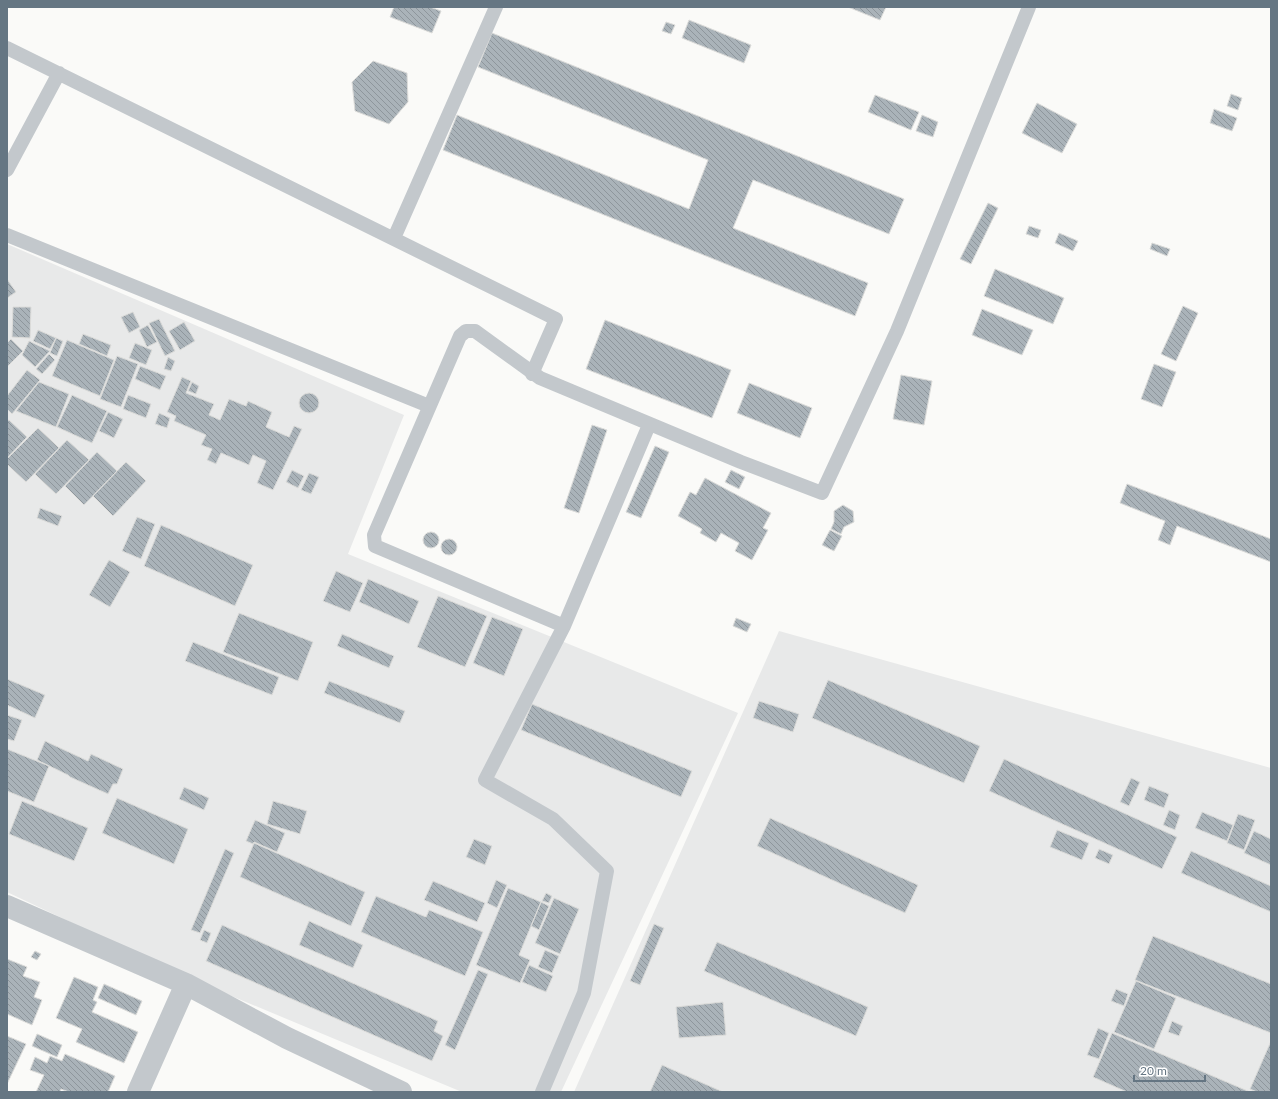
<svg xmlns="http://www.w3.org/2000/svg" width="1278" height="1099" viewBox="0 0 1278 1099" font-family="Lato,sans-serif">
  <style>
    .built { fill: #e8e9e9 }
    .building { fill: url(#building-back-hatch); stroke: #dcdcda }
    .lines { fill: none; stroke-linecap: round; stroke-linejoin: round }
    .service { stroke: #c3c8cc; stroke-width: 14 }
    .minor { stroke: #c3c8cc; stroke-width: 22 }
  </style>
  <defs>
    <pattern id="building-back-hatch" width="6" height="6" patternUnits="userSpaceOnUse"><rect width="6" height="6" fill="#aab3b9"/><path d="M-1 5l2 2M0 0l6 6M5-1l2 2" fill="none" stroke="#8e969c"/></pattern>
  </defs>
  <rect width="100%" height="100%" fill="#fafaf8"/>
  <path class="built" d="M7,244l397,171 -56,139 390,159 -177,379h-99l-276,-115 -179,-85z
    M779,631l492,137v324h-697z"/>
  <path class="building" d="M394,7h36l11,4 -9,22 -42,-16z
    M848,7h38l-6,13z
    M689,20l62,25 -7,18 -62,-25z
    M666,22l9,3 -4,9 -9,-3z
    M492,33l412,166 -15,35 -136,-54 -20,48 135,55 -13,33 -412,-166 14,-35 232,94 19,-49 -230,-93z
    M373,61l34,12 1,29 -19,22 -34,-13 -3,-29z
    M1231,94l11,4 -4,12 -11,-4z
    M875,95l44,17 -8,18 -43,-18z
    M1037,103l40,21 -15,29 -40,-20z
    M1214,109l23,9 -5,13 -22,-8z
    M922,115l16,7 -5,15 -17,-6z
    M988,203l10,5 -27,56 -11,-5z
    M1029,226l12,4 -3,8 -12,-4z
    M1059,233l19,8 -5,10 -18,-8z
    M1152,243l18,6 -3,7 -17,-7z
    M995,269l69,29 -11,26 -69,-28z
    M7,279l9,13 -9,6z
    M1183,306l15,7 -22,48 -15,-7z
    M13,307h18l-1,31 -18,-1z
    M982,309l51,21 -11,25 -50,-20z
    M133,312l7,15 -11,6 -8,-16z
    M159,319l16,32 -10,5 -16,-33z
    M605,320l126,50 -19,48 -126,-49z
    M184,322l11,19 -15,9 -11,-19z
    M148,325l9,17 -10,5 -8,-17z
    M38,330l18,8 -6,11 -17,-8z
    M83,334l28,11 -4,11 -28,-12z
    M56,338l7,3 -6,15 -7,-3z
    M11,339l12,12 -16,16v-24z
    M67,340l47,20 -14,36 -48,-20z
    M29,341l21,10 -15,16 -13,-12z
    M135,343l17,7 -6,15 -17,-7z
    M49,354l6,6 -13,14 -6,-5z
    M117,356l21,8 -17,43 -21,-8z
    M168,357l7,4 -4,10 -7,-2z
    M1154,364l22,8 -14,35 -21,-8z
    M140,366l26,10 -6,14 -25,-11z
    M27,370l13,10 -28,34 -5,-5v-13z
    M901,375l31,6 -8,44 -31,-6z
    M182,377l9,4 -5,12 28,11 -5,11 11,5 9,-21 17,7 2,-5 24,11 -6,15 23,10 5,-11 8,3 -29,61 -16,-7 9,-22 -13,-6 -4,10 -28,-12 -5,11 -9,-4 5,-11 -11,-4 5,-10 -32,-14 2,-5 -9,-4z
    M39,382l30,12 -13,33 -40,-16z
    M192,382l7,4 -3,8 -8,-3z
    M749,383l63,25 -12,30 -63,-25z
    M299 403a10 10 0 1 1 20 0a10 10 0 1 1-20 0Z
    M72,395l35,16 -15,32 -35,-16z
    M128,395l23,9 -5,14 -23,-9z
    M108,412l15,7 -9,19 -15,-7z
    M159,413l11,5 -3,10 -12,-4z
    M9,420l18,17 -20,21v-37z
    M592,425l15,5 -28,83 -15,-5z
    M38,428l21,20 -33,34 -19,-18v-5z
    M67,440l22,20 -33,34 -21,-20z
    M655,446l14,6 -28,66 -15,-6z
    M97,452l20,19 -33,34 -19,-19z
    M126,462l20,19 -33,35 -20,-20z
    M292,470l12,6 -6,12 -12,-6z
    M731,470l14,7 -6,12 -14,-7z
    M309,473l10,4 -8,17 -10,-4z
    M705,478l66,35 -8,15 5,2 -16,30 -17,-9 4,-8 -18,-10 -5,9 -16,-9 2,-4 -24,-13 12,-24 6,3z
    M1127,484l144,55v23l-94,-36 -7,19 -12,-5 7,-19 -45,-18z
    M843,505l10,6 1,11 -10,5 -3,7 -10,-5 3,-7v-11z
    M40,508l22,8 -4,10 -21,-8z
    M137,517l18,7 -14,35 -19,-8z
    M161,525l92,40 -18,41 -91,-40z
    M830,530l12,6 -8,15 -12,-6z
    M423 540a8 8 0 1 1 16 0a8 8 0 1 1-16 0Z
    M441 547a8 8 0 1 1 16 0a8 8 0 1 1-16 0Z
    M109,560l21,12 -20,35 -21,-12z
    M336,571l27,12 -13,29 -27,-11z
    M368,579l51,22 -10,23 -50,-22z
    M438,596l49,20 -22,51 -48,-20z
    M239,613l74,29 -15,39 -75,-29z
    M492,617l31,12 -19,47 -31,-13z
    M736,618l15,6 -4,8 -14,-6z
    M342,634l52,22 -5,12 -52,-22z
    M193,642l86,35 -7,18 -87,-34z
    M7,679l38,16 -10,23 -28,-13z
    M828,680l152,66 -16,37 -152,-65z
    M329,681l76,30 -5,12 -76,-30z
    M759,701l40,13 -6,18 -40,-14z
    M532,704l160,67 -11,26 -160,-67z
    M7,715l15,5 -8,21 -7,-2z
    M45,741l43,20 3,-7 32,15 -6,15h-4l-5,10 -38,-17 -2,-2 -31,-15z
    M7,749l42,17 -15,36 -27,-11z
    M1004,759l173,78 -15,32 -173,-78z
    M1131,778l9,4 -11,24 -9,-4z
    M1149,786l20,8 -5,14 -20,-8z
    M184,787l25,11 -5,12 -25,-11z
    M117,798l71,31 -14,35 -72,-31z
    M22,801l66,27 -14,33 -65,-27z
    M273,801l34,10 -7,23 -33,-10z
    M1169,810l11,5 -5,15 -12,-5z
    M1202,812l31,13 -6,16 -32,-13z
    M1238,814l17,6 -11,30 -17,-7z
    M770,818l148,67 -13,28 -148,-67z
    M255,820l30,13 -8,19 -23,-10 -1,2 -7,-3z
    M1057,830l32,13 -7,17 -32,-13z
    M1254,831l17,8v26l-27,-12z
    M474,839l18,7 -7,19 -19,-8z
    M254,843l111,49 -14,34 -111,-49z
    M225,849l9,4 -34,80 -9,-3z
    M1099,849l14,6 -4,9 -14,-6z
    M1191,851l80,35v26l-90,-39z
    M496,880l11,5 -10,23 -10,-5z
    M433,881l52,22 -8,19 -53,-22z
    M508,888l33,14 -22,53 11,5 -10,23 -44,-18z
    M546,893l6,3 -3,7 -7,-2z
    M376,896l50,21 3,-7 54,22 -18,44 -104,-44z
    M554,898l25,11 -19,45 -25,-11z
    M541,902l8,4 -10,24 -8,-4z
    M309,921l54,24 -10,23 -54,-23z
    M654,924l10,4 -24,57 -10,-4z
    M222,925l216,96 -4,10 9,5 -11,25 -226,-100z
    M204,930l7,3 -4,10 -7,-3z
    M1153,936l118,48v49l-136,-53z
    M717,942l151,65 -12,29 -152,-65z
    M545,950l14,6 -7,17 -14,-6z
    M35,951l6,3 -4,6 -6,-3z
    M7,959l20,8 -4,9 17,6 -6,15 8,3 -10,25 -25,-11z
    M529,965l24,11 -7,16 -24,-10z
    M478,970l10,4 -33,76 -10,-5z
    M74,977l24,10 -5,13 4,2 -5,10 46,20 -14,31 -48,-21 6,-13 -26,-11z
    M1136,981l40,17 -22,51 -40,-17z
    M104,984l38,17 -6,14 -38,-17z
    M1116,989l12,5 -4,12 -13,-5z
    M723,1002l3,33 -47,3 -3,-31z
    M1172,1021l11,5 -4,10 -11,-4z
    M1098,1028l11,5 -10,26 -12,-4z
    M1112,1033l138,59h-123l-34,-15z
    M37,1034l25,11 -5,12 -25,-11z
    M7,1036l19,8 -19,40z
    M1271,1041v51h-14l-7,-3z
    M65,1054l50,22 -7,16h-39l-8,-3 -1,3h-24l8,-17 -14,-5 5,-13 12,6 3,-7 12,5z
    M662,1065l61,27h-73z"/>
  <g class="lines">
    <path class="service" d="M7,48l549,271 -24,55
      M7,170l52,-97
      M7,235l422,171
      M394,238l102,-231
      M564,626l-189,-80 -1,-11 86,-199 6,-5h9l65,47 201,84 81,31 75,-162 132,-324
      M542,1092l42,-99 23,-122 -54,-52 -68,-39 79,-154 85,-201"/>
    <path class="minor" d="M7,906l179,78 101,54 114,54
      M138,1092l48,-108"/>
  </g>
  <rect width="1278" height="1099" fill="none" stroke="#657683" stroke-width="16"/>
  <path d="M1134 1075v6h71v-6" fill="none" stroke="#657683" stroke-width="2"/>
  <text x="1140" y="1075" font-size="12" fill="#657683" stroke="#ffffff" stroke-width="3" paint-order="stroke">20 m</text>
</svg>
